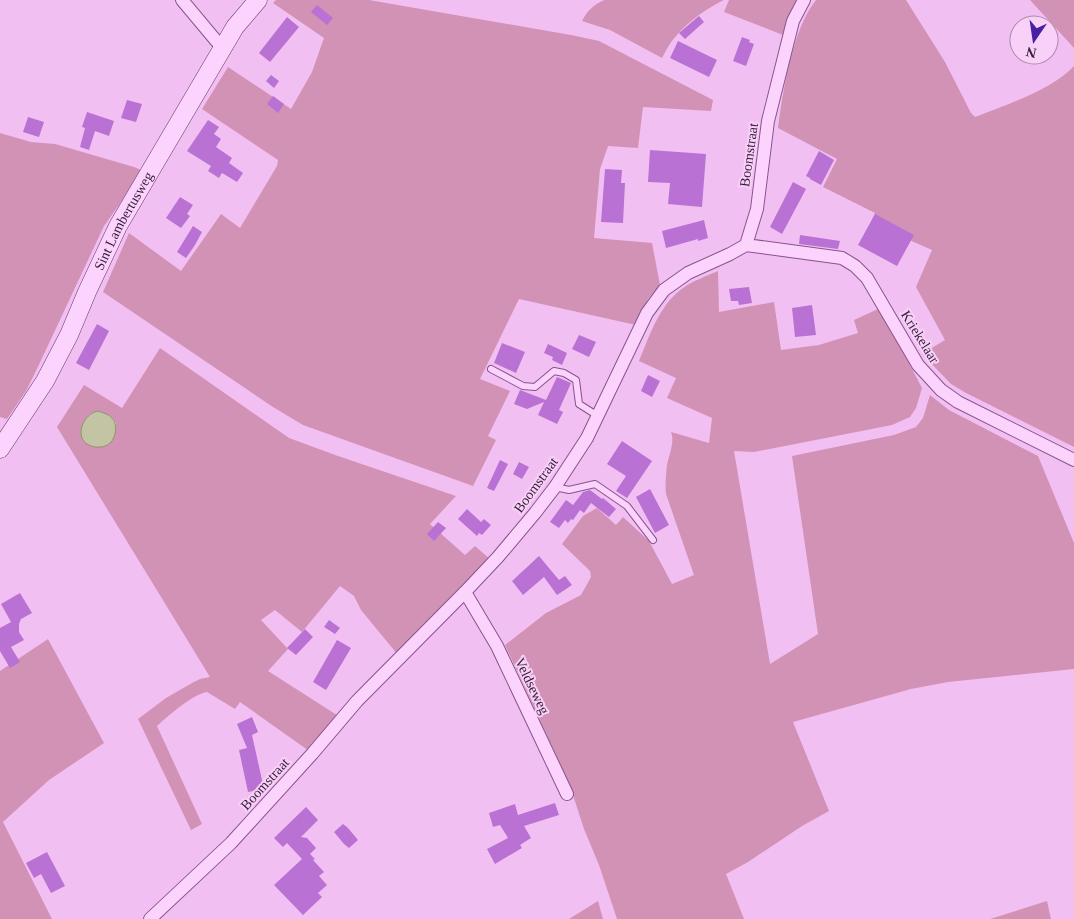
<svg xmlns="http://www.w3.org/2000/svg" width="1074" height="919" viewBox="0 0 1074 919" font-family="'Times New Roman',serif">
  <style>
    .green { fill: #d292b6; fill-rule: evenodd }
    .water { fill: #c3c4a3; stroke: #909369 }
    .building { fill: #b971d4 }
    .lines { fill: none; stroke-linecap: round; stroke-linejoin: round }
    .lane-casing { stroke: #84558d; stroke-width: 8 }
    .street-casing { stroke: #84558d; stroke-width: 14 }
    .secondary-casing { stroke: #65396f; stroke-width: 19 }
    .lane { stroke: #fcd3fc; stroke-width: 6 }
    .street { stroke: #fcd3fc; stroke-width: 12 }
    .secondary { stroke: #fcd3fc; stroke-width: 18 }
    .labels { text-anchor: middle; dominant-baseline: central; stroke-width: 4; stroke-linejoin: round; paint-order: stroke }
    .street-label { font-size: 14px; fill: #351c3b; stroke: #f9d0f8 }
  </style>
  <rect width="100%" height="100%" fill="#f2bff2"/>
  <path class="green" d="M276,0h93l202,35 28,6 114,59 -2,11 -68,-4 -5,41 -30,-2 -8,23 -6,69 58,5 8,42 -12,14 -12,26 -117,-26 -39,80 30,12 -22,45 8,4 -23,46 -170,-61 -30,-18 -170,-115 26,-59 52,38 40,-57 19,14 37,-62 1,-6 -76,-51 26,-42 63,42 21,-37 12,-34 -51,-35z
    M604,0h120c-17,8 -35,21 -47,35 -6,6 -11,15 -15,23l-52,-28 -28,-9c5,-10 11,-16 22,-21z
    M729,0h69l-12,25 -3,10 -59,-23z
    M816,0h90l39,62 26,51 4,4c30,-12 77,-27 99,-51v381l-108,-54 -15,-9 -29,-30 23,-14 -29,-53 16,-37 -61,-27 4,-10 -52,-26 14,-28 -59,-31c5,-37 14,-98 38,-128z
    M1030,0h44v48z
    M0,133l31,9 24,2 79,23 7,3 -22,35 -15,21 -68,145 -10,20 -19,28 -7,-2z
    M718,271l1,41 55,-10 7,48 38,-5 39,-12 -4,-13 24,-11 11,16 33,63 -6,20 -6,9 -18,8 -138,27 -20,-1 36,213 48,-30 -26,-178 102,-21 22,-8 7,-9 7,-23 19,15 89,46 36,87v126l-126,13 -37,7 -118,33 36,89 -27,15 -54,36 -22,12 18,45h-127l-18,-54 -15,-36 -14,-43 -65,-141 41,-32 35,-18 10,-18 -1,-6 -28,-27 21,-28 14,-8 19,17 7,-8 26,24 23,43 22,-9 -28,-81c-1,-9 0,-19 1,-29 2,-10 8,-24 4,-33l38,11 3,-25 -45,-20 9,-20 -37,-17c11,-26 21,-59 47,-75 9,-6 21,-10 32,-15z
    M160,348l129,90 49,18 118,40 -26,28 35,31 10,-9 16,14 -93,95 -37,-45 -7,-14 -14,-10 -38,46 -27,-22 -14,10 27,29 -20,22 72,46 -28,36 -72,-51 -5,7 -28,-17c-14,2 -39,24 -50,34l45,98 -11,6 -53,-111 28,-21 26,-15 8,-4 10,-2 -153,-250 27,-42 38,23zM98,411l14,6 4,6 -3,16 -31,-2c0,-11 3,-24 16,-26z
    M48,639l56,104 -55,37 -46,42 49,97h-52v-248z
    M598,901l5,18h-34z
    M1047,901l4,18h-61z"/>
  <path class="water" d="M98,411c5,2 11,3 14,7 6,6 4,20 -2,25 -7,7 -24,5 -28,-5 -4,-11 5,-25 16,-27z"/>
  <path class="building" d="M317,5l16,13 -6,7 -16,-13z
    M699,16l5,6 -19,17 -6,-6z
    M287,17l12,10 -29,35 -11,-9z
    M742,37l8,3 -1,2 5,2 -8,22 -13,-5z
    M678,41l39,19 -8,17 -39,-19z
    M271,75l8,6 -5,7 -8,-7z
    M273,96l11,8 -6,9 -11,-9z
    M127,100l15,4 -6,18 -15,-4z
    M87,112l27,9 -5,15 -14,-5 -6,19 -9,-3 5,-19 -3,-1z
    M28,117l16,5 -5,15 -16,-5z
    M208,120l11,7 -5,7 7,5 -5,8 16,11 -3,5 14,10 -6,9 -15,-9 -3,5 -11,-7 3,-5 -24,-15z
    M650,150l56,4 -4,53 -34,-3 2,-21 -22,-1z
    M819,151l15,9 -13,25 -11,-6v-1l-4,-2z
    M605,169l17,1 -1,13h4l-2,40 -22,-1z
    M793,182l13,7 -24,45 -12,-7z
    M180,197l13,8 -6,9 3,2 -9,12 -15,-10z
    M875,214l39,21 -17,31 -39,-21z
    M704,220l4,18 -10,3v-2l-32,9 -4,-17z
    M193,226l9,6 -7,13 -9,13 -9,-6z
    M800,235l40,6 -2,8 -39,-5z
    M749,287l3,16 -13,2 -1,-4h-7l-2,-12z
    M812,305l4,30 -21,2 -3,-29z
    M97,324l12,7 -20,39 -13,-7z
    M579,335l17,7 -7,15 -17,-8z
    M502,343l23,9 -9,21 -22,-10z
    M548,344l19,9 -5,12 -10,-5 1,-3 -9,-4z
    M648,375l12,6 -8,16 -11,-6z
    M557,377l14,6 -12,27 4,2 -6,12 -19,-9 6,-13 -17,7 -13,-5 6,-14 26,10z
    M622,441l30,20 -25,37 -11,-7 10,-15 -19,-12z
    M500,460l8,4 -14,27 -7,-3z
    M519,462l10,5 -7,12 -9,-5z
    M650,489l19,36 -14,8 -19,-36z
    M590,490l12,9 1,-1 13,11 -7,8 -18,-14 -7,10 -4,-3 -7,10 -2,-1 -3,4 -3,-3 -6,8 -9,-6 16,-22 7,5 10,-13z
    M467,509l14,13 3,-3 7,6 -9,10 -3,-2 -2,3 -19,-17z
    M438,522l8,6 -12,13 -7,-7z
    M539,556l20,24 6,-4 7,9 -15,10 -13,-18 -21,18 -11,-14z
    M20,593l12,20 -11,6 -2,5v8l5,8 -13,7 9,15 -10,6 -10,-17v-23l11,-6 -10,-18z
    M329,620l11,8 -5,6 -11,-7z
    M305,629l8,8 -17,18 -9,-7z
    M337,640l14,8 -25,42 -13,-8z
    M252,717l6,15 -6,3 12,54 -16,3 -9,-42 8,-2 -10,-24z
    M555,803l4,12 -35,11 7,12 -11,7 2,3 -27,16 -8,-15 21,-11 -8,-13 -7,2 -4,-14 26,-9 3,11z
    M306,807l12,13 -17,17 6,1 9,10 -6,6 5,5 -2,1 11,12 -5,4 8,9 -9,8 4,4 -19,18 -29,-30 28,-26 -15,-16 -4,4 -9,-9z
    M343,824l5,4 10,12 -9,8 -5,-4 -10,-12z
    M47,852l18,34 -14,7 -10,-19 -7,4 -8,-15z"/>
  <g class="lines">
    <g class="lane-casing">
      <path id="lane" d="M491,369l32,17 12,1 19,-16 10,2 12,7 3,24 19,12
        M555,487l14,3 26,-6 32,22 26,34"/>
    </g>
    <g class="street-casing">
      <path id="street" d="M182,0l41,49
        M746,245l96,13 13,8 12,12 51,87 23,25 17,12 116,58
        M465,592l32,54 70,148
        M150,919l81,-76 81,-89 45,-53 108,-109 33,-35 37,-44 20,-26 32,-49 60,-125 17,-23 24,-17 42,-19 16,-9 11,-36 11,-88 25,-100 11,-21"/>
    </g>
    <g class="secondary-casing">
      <g id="secondary">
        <path id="s1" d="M0,449l45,-68 24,-46 18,-43 31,-66 117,-199 23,-27"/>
      </g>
    </g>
    <use href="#lane" class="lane"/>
    <use href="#street" class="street"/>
    <use href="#secondary" class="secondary"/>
  </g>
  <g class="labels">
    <g class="street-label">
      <text transform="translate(749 155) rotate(-82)">Boomstraat</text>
      <text stroke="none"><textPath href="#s1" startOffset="260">Sint Lambertusweg</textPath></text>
      <text transform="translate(920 337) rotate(58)">Kriekelaar</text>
      <text transform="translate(536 485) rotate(-54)">Boomstraat</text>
      <text transform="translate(532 686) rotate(64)">Veldseweg</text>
      <text transform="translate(265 784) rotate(-48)">Boomstraat</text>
    </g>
  </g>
  <g transform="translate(1034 40) rotate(193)"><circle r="24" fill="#f9d0f8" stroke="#ab88ac"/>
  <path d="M0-4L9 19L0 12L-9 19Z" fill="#471fa2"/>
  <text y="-8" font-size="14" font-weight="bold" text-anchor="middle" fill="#351c3b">N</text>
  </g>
</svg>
